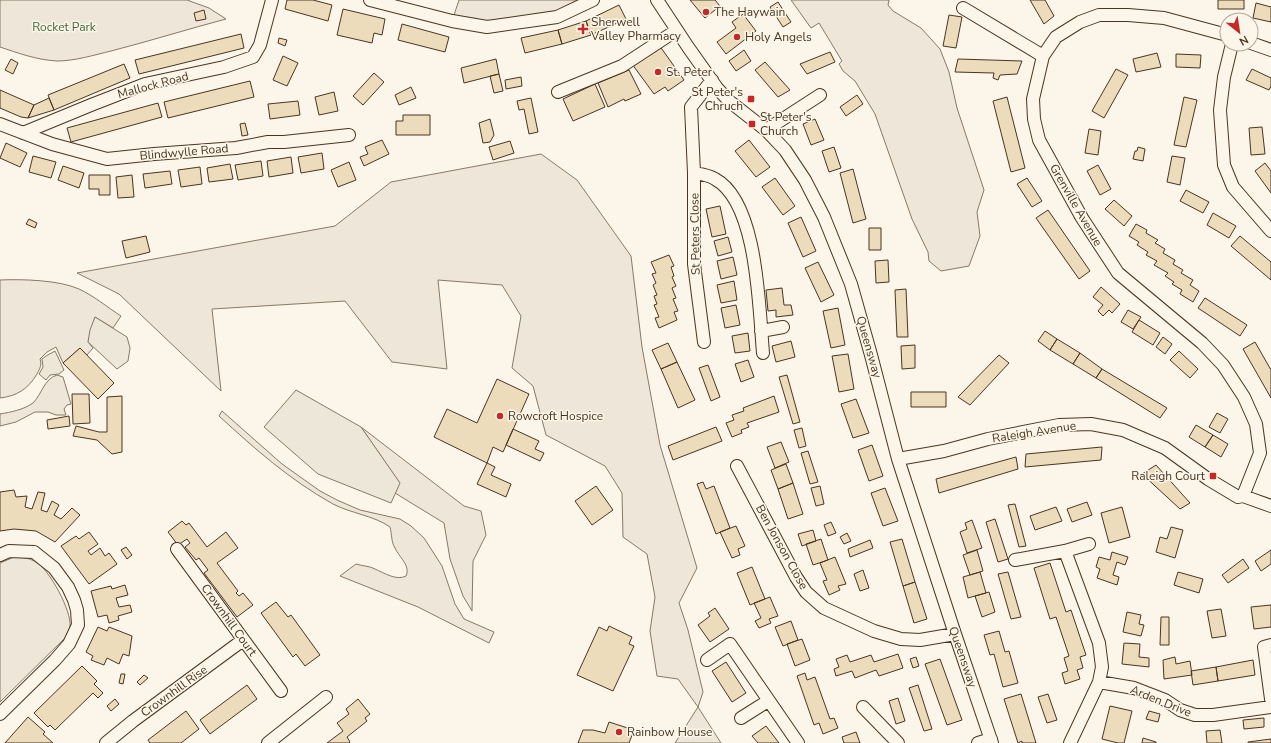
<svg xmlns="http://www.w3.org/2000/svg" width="1271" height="743" viewBox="0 0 1271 743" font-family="'Nunito Sans',sans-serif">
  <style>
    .green { fill: #ede6d9; stroke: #887966 }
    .parking { fill: #ede7d9; stroke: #887966 }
    .building { fill: #ecdcbc; stroke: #4a3520 }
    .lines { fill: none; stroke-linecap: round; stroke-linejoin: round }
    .minor-casing { stroke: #4a3520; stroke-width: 14 }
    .minor { stroke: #fbf6e9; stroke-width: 12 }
    .poi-dot { fill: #c62828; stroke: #fbf6e9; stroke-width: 1.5 }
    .labels { text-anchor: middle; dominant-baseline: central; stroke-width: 3; stroke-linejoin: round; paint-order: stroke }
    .poi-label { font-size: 12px; fill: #4a3520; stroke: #fbf6e9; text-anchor: start }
    .park-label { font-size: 12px; fill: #436837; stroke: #fbf6e9 }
    .street-label { font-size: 12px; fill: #4a3520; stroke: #fbf6e9 }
  </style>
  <rect width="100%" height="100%" fill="#fbf6e9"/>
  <path class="green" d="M0,0h187l22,8 17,11c-38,10 -76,22 -115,32 -17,4 -36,10 -54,10 -20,-1 -39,-8 -57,-14z
    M459,0h134l-68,22 -73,-1z
    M791,0h98l-1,5 5,6 28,17 19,21 9,23 8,36 27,82 -7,22 3,24 -11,30 -28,5 -12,-10 -1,-9 -16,-33 -37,-105 -20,-33 -12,-10 -4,-7 3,-3 -23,-38 -8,5z
    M541,154l36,26 54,76 11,91 18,98 37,123 -18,35 9,27 15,62 -5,15 23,36h-46l23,-36 -20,-28 -21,-3 -7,-45 5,-34 -8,-43 -24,-17 -1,-44 -17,-27 -59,-31 -13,-49 -21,-18 9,-52 -19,-31 -64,-5 9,89 -55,-7 -47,-61 -133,8 9,82 -102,-97 -42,-21 258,-47 56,-44z
    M0,280c22,-1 59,0 79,9 15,7 28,18 42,27l-8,12 -18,-11 -7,25 5,6 -6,7 -7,-7 -17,15 -7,-16 -9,5 -7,7c2,6 0,9 -3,15 -9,15 -20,22 -37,24z
    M57,375l6,2 8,27 -4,1 -3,4 2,6h-10l-8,-3h-13l-19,10 -16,4v-12c11,-2 23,-4 33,-11 9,-9 11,-24 24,-28z
    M222,411l60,53 38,27 17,9 23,10 40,9 11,7 13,12 18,28 13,38 9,15 30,13 -5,11 -71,-36 -78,-31 16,-12c6,2 14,2 19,5 9,4 22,12 31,7 5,-10 -7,-19 -11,-28 -4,-6 -3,-14 -5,-21 -15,-11 -40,-14 -57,-23 -43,-24 -78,-55 -114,-88z
    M361,427l103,79 17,5 5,24 -13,26 -1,50 -9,-15 -13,-37 -6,-36 -49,-30 4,-11z
    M14,557c8,0 15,1 22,5 13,7 36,49 34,65 -1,3 -3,8 -5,11l-65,64v-139z"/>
  <path class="parking" d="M95,317l32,20 3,11 -2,13 -11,8 -29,-27 2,-12z
    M55,351l9,19 -5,4 -9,1 -4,5 -7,-6 4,-7 -1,-8 4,-3z
    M296,390l65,37 39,56 -9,20 -73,-29 -54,-47z"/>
  <path class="building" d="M287,0h26l19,5 -4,16 -43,-12z
    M690,0h25l5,6 -15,12z
    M1030,0h15l9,16 -10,8z
    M1218,0h26v9h-26z
    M778,2l13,20 -8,5 -13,-20z
    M1256,3l15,4v15l-18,-4z
    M619,5l7,14 -35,16 -5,-14z
    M343,9l42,10 -3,16 -8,-2 -2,10 -35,-8z
    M204,10l2,9 -10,2 -2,-8z
    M743,14l13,17 -30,23 -9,-12 19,-14 -4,-6z
    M949,15l13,2 -6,31 -13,-2z
    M586,21l5,14 -29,9 -4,-14z
    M402,24l47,13 -4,15 -47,-12z
    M558,30l4,14 -37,9 -4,-15z
    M241,34l3,14 -105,26 -4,-14z
    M279,38l8,2 -2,6 -7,-3z
    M659,45l25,35 -16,11 -3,-4 -11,7 -22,-30z
    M744,50l7,11 -15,10 -7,-10z
    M830,52l5,10 -28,12 -7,-10z
    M1157,53l4,14 -25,5 -3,-13z
    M1176,54l25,1 -1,13 -24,-1z
    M283,56l15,7 -11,23 -14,-6z
    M11,59l7,4 -5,11 -8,-4z
    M496,59l3,15 -35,9 -3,-15z
    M958,59l64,2 -5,13 -17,1 -2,5 -5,-2 1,-5 -39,-1z
    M765,62l25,28 -12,7 -23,-27z
    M124,64l6,14 -76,32 -6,-15z
    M1116,69l12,6 -24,43 -12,-7z
    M1252,69l19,9v8l-2,4 -23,-10z
    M629,70l12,24 -16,7 -1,-2 -16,8 -10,-24z
    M374,73l10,9 -21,23 -10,-9z
    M499,74l4,17 -9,2 -4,-17z
    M521,77l1,9 -16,3 -1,-9z
    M250,81l4,16 -86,21 -4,-16z
    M595,84l10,23 -32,14 -10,-22z
    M411,87l5,11 -17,7 -4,-10z
    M0,90l34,15 -6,13 -7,-1 -21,-9z
    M334,92l4,19 -19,4 -4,-18z
    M857,95l6,9 -17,12 -6,-9z
    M1007,97l18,71 -14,4 -18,-71z
    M1184,97l13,3 -11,47 -12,-2z
    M49,98l5,12 -26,8 6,-13z
    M531,98l7,34 -9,2 -5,-25 -5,1 -2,-9z
    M298,101l2,14 -30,4 -2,-15z
    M158,103l4,14 -91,25 -4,-14z
    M403,115h27v20h-34v-14h7z
    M490,119l4,16 -4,7 -7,1 -4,-20z
    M815,119l9,21 -13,5 -8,-21z
    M245,123l3,12 -6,1 -2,-12z
    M1262,127l3,27 -14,1 -2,-27z
    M1089,129l12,2 -3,24 -13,-2z
    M382,140l7,14 -25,12 -4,-9 8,-3 -3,-7z
    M749,140l21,27 -14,10 -21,-26z
    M510,141l4,12 -21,7 -4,-13z
    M6,143l21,10 -7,14 -20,-9z
    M834,147l7,21 -12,4 -7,-21z
    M1138,147l7,2 -2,12 -10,-2 2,-8h2z
    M322,153l2,16 -23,4 -3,-16z
    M33,156l23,6 -5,16 -22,-6z
    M1172,156l13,2 -5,27 -13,-3z
    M291,157l2,16 -24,4 -2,-16z
    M261,161l2,15 -25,4 -3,-15z
    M349,162l7,18 -18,7 -7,-17z
    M1265,163l6,8v22l-16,-22z
    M230,164l3,15 -24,3 -2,-14z
    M1098,165l13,24 -11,6 -13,-24z
    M63,166l21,7 -5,15 -21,-8z
    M200,167l2,17 -21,3 -3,-17z
    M853,169l13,50 -13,4 -13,-50z
    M170,171l2,13 -27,4 -2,-14z
    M89,175h21v20h-11v-6h-10z
    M132,175l2,22 -16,1 -2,-21z
    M775,178l20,28 -12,9 -21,-28z
    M1027,178l15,23 -10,6 -15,-23z
    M1186,190l23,12 -6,11 -23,-12z
    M1114,200l18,16 -8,10 -19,-17z
    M720,206l6,28 -14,3 -6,-28z
    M1048,210l42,61 -11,8 -43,-61z
    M1213,213l23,13 -7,12 -22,-13z
    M801,217l15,34 -13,6 -15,-34z
    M29,219l8,4 -2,5 -9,-4z
    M1136,224l11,6 -1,3 12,7 -3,3 10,6 -2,4 12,7 -2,4 10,6 -2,3 12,7 -3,5 9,6 -6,11 -13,-8 2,-4 -10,-6 2,-2 -9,-6 3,-3 -14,-8 3,-4 -11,-6 2,-3 -11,-7 2,-3 -10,-6z
    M869,228h12v22h-12z
    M146,236l4,16 -24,6 -4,-17z
    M1240,236l31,26v18l-40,-34z
    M728,237l4,15 -14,4 -4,-15z
    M669,255l5,11 -3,1 3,9 -2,1 4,9 -4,2 4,10 -3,1 5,12 -4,1 3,8 -18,8 -4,-10 4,-1 -5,-12 3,-1 -3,-8 3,-1 -4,-10 3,-2 -4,-9 4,-1 -5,-11z
    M733,257l4,18 -16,4 -4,-18z
    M888,260l1,22 -13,1 -1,-22z
    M818,262l16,33 -13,7 -16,-34z
    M734,281l3,19 -16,3 -4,-18z
    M1101,287l19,17 -8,9 -3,-3 -6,6 -5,-5 5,-6 -10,-8z
    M782,288l2,17h7l2,10 -17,2v-7l-8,1 -2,-21z
    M906,289l2,48h-11l-2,-47z
    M1205,298l42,27 -7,11 -42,-28z
    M736,305l4,20 -15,3 -4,-20z
    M838,308l7,37 -14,3 -8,-37z
    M1128,310l13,7 -8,12 -12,-7z
    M1139,320l21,13 -7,12 -21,-13z
    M1045,331l12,8 -7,11 -12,-9z
    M748,333l2,18 -15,2 -3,-17z
    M1163,337l9,7 -7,10 -9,-7z
    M1057,339l23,14 -7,11 -23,-14z
    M791,341l4,16 -19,5 -4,-16z
    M1255,342l16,28v28l-28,-49z
    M668,343l9,19 -16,7 -9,-19z
    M915,345v23l-13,1 -1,-23z
    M80,348l34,35 -16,16 -35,-36z
    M1179,351l19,18 -8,9 -20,-18z
    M1080,353l22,16 -6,9 -23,-14z
    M848,354l6,35 -15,3 -7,-36z
    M999,355l10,8 -39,42 -12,-8z
    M748,360l6,17 -13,5 -6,-18z
    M677,362l18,38 -17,8 -17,-39z
    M708,365l12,32 -9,4 -12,-33z
    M1102,369l65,39 -7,10 -64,-40z
    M787,375l13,47 -7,2 -14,-47z
    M497,379l32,15 -26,58 -10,-5 -6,16 -53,-26 13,-28 30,14z
    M911,392h35v15h-35z
    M72,394h17l1,29 -17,1z
    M122,396v56l-10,2 -15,-14 -24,-4 3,-10 23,6h8v-35z
    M774,396l5,16 -32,11 2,4 -8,3 1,3 -10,4 -6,-14 8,-3 -2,-5 12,-4 -1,-3z
    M856,399l13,34 -16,5 -12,-34z
    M1217,413l11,6 -8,14 -11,-6z
    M69,416l1,10 -22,3 -1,-9z
    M1196,425l17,10 -8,12 -16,-10z
    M716,427l6,14 -49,19 -5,-14z
    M802,428l4,18 -7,2 -5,-18z
    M513,429l26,12 -4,8 9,4 -4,8 -34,-16z
    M1213,435l15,9 -7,13 -16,-10z
    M781,442l8,20 -14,6 -8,-21z
    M872,445l11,31 -14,5 -11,-31z
    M1102,447l-1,13 -76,7 1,-13z
    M808,451l10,31 -8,2 -9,-31z
    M1016,457l2,12 -79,24 -3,-14z
    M487,463l8,4 -4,8 20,9 -5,13 -29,-13z
    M786,464l7,19 -15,6 -7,-19z
    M1156,465l34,38 -10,6 -38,-35z
    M703,482l3,7 8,-3 16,42 -14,6 -19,-50z
    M793,483l10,31 -15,5 -10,-30z
    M596,486l17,24 -21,15 -17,-24z
    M820,486l4,18 -8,2 -5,-18z
    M885,488l13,33 -15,5 -12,-33z
    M14,490l2,7 11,-1 -2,11 7,2 6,-17 7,1 -4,17 6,2 5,-11 7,4 -5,10 7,4 11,-11 8,7 -25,27 -19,-11 -22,-2 -14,2v-39z
    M1087,502l5,13 -20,7 -5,-13z
    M1015,504l11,42 -7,1 -11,-42z
    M1056,507l6,14 -27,9 -5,-14z
    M1122,507l8,30 -21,6 -8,-30z
    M995,519l13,40 -10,3 -12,-40z
    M972,520l10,28 -15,5 -7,-21 7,-3 -2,-6z
    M182,521l4,4 3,-2 18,24 19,-15 12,16 -21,15 21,28 -2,2 3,3 4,-3 10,12 -16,12 -33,-44 4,-3 -9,-12 -3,2 -11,-13 5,-4 -3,-4 -9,6 -10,-13z
    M831,522l5,11 -8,3 -4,-11z
    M736,526l9,20 -7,3 2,6 -8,3 -12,-26z
    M1171,527l12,3 -8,28 -19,-6 4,-15 7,2z
    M813,530l3,11 -14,5 -4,-12z
    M89,532l9,12 -10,7 3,4 9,-7 5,8 4,-3 8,11 -28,20 -28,-38 15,-10 3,3z
    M847,533l4,8 -7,3 -4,-7z
    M821,539l7,21 -15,5 -7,-21z
    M902,539l13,43 -12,4 -13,-44z
    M870,540l3,8 -23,9 -2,-8z
    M126,547l6,8 -5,4 -6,-9z
    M977,550l6,21 -13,4 -7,-20z
    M1271,550v14l-10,7 -6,-10z
    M1112,552l16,5 -3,8 -8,-3 -4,13 6,2 -2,8 -20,-7 3,-9 -4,-2 3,-10 11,3z
    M835,557l11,27 -8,2 2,4 -11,5 -6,-14 4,-1 -7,-17z
    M1243,559l6,9 -21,15 -6,-8z
    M1050,563l16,49 5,-2 15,45 -6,2 3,11 -6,2 3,9 -15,5 -3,-11 6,-2 -4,-13 5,-2 -13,-39 -6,2 -16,-51z
    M752,567l13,32 -15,6 -13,-32z
    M863,570l6,18 -9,3 -6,-17z
    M980,572l6,21 -18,5 -5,-21z
    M1008,572l13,45 -10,2 -13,-45z
    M1178,572l25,7 -4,14 -25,-8z
    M915,582l12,37 -13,4 -11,-37z
    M125,585l3,10 -12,3 3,9 11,-2 2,7 -14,4 1,4 -10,3 -2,-8 -9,2 -7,-26 20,-5 1,3z
    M989,592l6,20 -13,5 -7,-21z
    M770,597l8,19 -9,3 2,4 -12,5 -4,-7 6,-3 -7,-15z
    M276,602l12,15 3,-2 29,40 -15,11 -9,-12 -3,3 -32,-44z
    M1271,605v22l-17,2 -3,-22z
    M715,608l14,21 -19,13 -12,-17 12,-9 -2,-3z
    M1221,609l5,27 -14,2 -5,-27z
    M1127,612l14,3 -2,9 5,1 -3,11 -18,-4z
    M1161,617h8v28h-9z
    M791,621l7,19 -15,6 -8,-19z
    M609,626l23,11 -3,7 5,2 -21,45 -36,-16 22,-48 8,4z
    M98,627l9,4 2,-4 23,9 -3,20 -6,-2 -4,10 -12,-6 -3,7 -13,-5 2,-4 -7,-4z
    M999,631l6,21 4,-1 9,32 -15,4 -9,-33 -4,1 -6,-20z
    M802,639l8,21 -15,6 -8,-22z
    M1124,643l16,1 -1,13 10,1v9l-27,-3z
    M898,654l5,14 -24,8 -3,-6 -21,8 -3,-7 -16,5 -2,-7 5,-2 -3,-8 11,-4 3,7 21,-7 3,7z
    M916,657l3,9 -6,2 -3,-9z
    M1175,657l1,7 14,-3 2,14 -28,4 -1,-19z
    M940,659l22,61 -15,5 -22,-61z
    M1253,660l2,15 -37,6 -2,-14z
    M726,662l20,31 -14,9 -20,-31z
    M82,666l15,15 -3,3 9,9 -5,5 -5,-5 -38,37 -5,-5 -2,2 -14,-14z
    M1216,667l2,14 -25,4 -2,-14z
    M805,673l2,7 8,-3 15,42 4,-1 4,10 -15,6 -4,-11 -5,2 -17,-49z
    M121,674h4l-2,10 -4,-1z
    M144,675l4,3 -8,7 -3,-3z
    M247,685l10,14 -47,35 -10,-14z
    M918,685l14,44 -8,2 -15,-43z
    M1021,694l15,49h-14v-2l-4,2 -14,-44z
    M1048,694l9,26 -10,3 -9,-26z
    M898,698l7,23 -9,3 -7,-23z
    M115,699l4,5 -8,7 -4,-5z
    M358,699l12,15 -5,4 2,3 -20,16 3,5 -1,1h-22l16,-12 -6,-8 12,-9 -3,-5z
    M1110,706l22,5 -8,32h-6l-16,-4z
    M186,711l13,18 -18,14h-31l-2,-3z
    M1149,711l11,3 -2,8 -12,-3z
    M28,717l17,15 -2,2 10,9h-48z
    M1264,718v9l-20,2 -1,-9z
    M609,722l25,8 -5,13h-51l5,-13h10l12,3z
    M766,726l13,17h-21l-6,-7z
    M1220,730l2,13h-15l-1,-12z
    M856,732l4,11h-16l-2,-6z
    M1143,738l13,4v1h-14z
    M1271,739v4h-23v-1z"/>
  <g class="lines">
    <g class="minor-casing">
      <path id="minor" d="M370,0l82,21 35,6 70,-10 36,-17
        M657,0l31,47 29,41 12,13 37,29 19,20 20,30 19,37 27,67 20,71 27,104 57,175 37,109
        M963,8l80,48
        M1227,35l-63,-17 -36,-3h-29l-19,7 -24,15 -13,19 -10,43 1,20 5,21 43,78 36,55 84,70 21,22 21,32 12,27 4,29 -17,43
        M1251,43l20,7
        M1232,44l-8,33 -4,33 4,55 9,22 38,44
        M712,80l-21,27 3,66c7,1 15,2 21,6 43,23 44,130 48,174
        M558,92l64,-26 55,-36
        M0,124l52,20 55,15 47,-5 82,-6 32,-6h16l65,-7
        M766,130l54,-35
        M23,133l68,-28 54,-21 79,-17 29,-10 7,-12 12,-45
        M694,173v91l10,78
        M761,331l22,-4
        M898,459l46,-8 44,-12 71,-14 32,-1 32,6 42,18 43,31 30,18 5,-1 28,10
        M737,466l59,111 10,15 18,16 50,23 27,8 19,1 35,-6
        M177,549l104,142
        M1065,551l34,92 3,24 -3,15 -29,61
        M0,555l9,-4 25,1 20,16 14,19 6,13 3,10 1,15 -9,19 -14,16 -55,54
        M1015,560l50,-9 24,-7
        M1271,645l-7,2 7,52
        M707,660l23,-16 68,99
        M1099,682l35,6 31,12 15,10 15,5h18l58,-8
        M863,707l35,36
        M741,718l27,-17
        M106,743l27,-22 110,-81
        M268,743l58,-46
        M978,743l13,-4"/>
    </g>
    <use href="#minor" class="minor"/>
  </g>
  <g class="poi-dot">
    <circle cx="706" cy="12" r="4"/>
    <path d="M581 23h4v4h4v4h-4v4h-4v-4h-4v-4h4z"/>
    <circle cx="737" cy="37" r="4"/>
    <circle cx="658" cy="72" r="4"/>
    <rect x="747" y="95" width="8" height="8" rx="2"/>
    <rect x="748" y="120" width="8" height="8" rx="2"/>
    <circle cx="500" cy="416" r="4"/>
    <rect x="1209" y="472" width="8" height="8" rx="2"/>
    <circle cx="619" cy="732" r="4"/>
  </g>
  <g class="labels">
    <g class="poi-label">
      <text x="714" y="12">The Haywain</text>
      <text x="591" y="22">Sherwell<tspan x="591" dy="14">Valley Pharmacy</tspan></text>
      <text x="745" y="37">Holy Angels</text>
      <text x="666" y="72">St. Peter</text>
      <text x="743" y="92" text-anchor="end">St Peter's<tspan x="743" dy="14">Chruch</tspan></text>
      <text x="760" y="117">St Peter's<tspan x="760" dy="14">Church</tspan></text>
      <text x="508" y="416">Rowcroft Hospice</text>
      <text x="1205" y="476" text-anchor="end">Raleigh Court</text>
      <text x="627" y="732">Rainbow House</text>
    </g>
    <g class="park-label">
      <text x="64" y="27">Rocket Park</text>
    </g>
    <g class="street-label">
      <text transform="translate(153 85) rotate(-15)">Mallock Road</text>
      <text transform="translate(184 152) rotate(-5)">Blindwylle Road</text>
      <text transform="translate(1076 205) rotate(60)">Grenville Avenue</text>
      <text transform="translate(695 234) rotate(-91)">St Peters Close</text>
      <text transform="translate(869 347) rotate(74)">Queensway</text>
      <text transform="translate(1034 432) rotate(-9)">Raleigh Avenue</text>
      <text transform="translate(782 547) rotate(61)">Ben Jonson Close</text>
      <text transform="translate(229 620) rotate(54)">Crownhill Court</text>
      <text transform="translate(963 657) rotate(71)">Queensway</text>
      <text transform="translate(174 691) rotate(-36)">Crownhill Rise</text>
      <text transform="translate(1161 701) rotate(22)">Arden Drive</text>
    </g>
  </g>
  <g transform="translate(1239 32) rotate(150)"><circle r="19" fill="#fbf6e9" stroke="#b4a999"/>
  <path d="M0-3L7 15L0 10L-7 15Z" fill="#c62828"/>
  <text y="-6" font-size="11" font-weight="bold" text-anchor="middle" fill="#4a3520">N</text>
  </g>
</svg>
